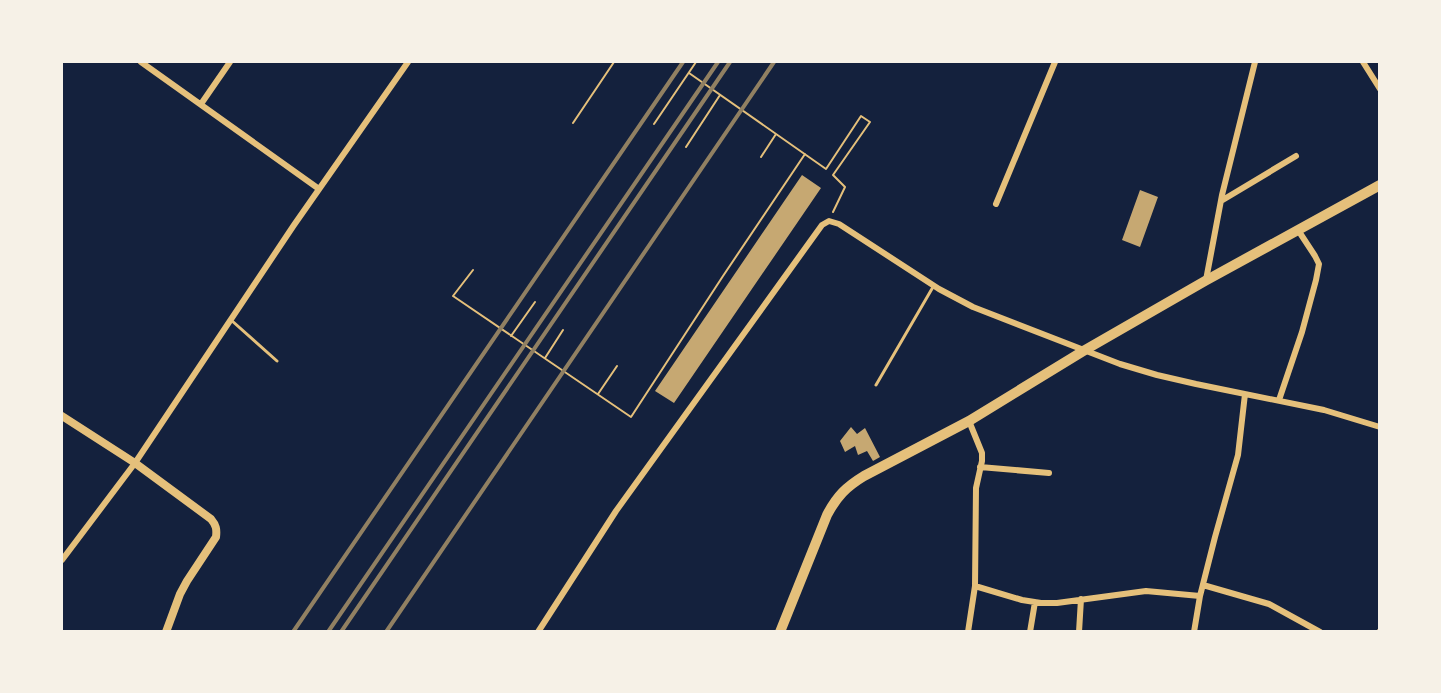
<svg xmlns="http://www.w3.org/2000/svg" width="1441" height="693" viewBox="0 0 1441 693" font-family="'DejaVu Sans',sans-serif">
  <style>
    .building { fill: #c6a872 }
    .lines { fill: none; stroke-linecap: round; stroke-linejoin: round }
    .path { stroke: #e5c07b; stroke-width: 2 }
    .service { stroke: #e5c07b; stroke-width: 3 }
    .minor { stroke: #e5c07b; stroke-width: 6 }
    .tertiary { stroke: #e5c07b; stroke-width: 8 }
    .primary { stroke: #e5c07b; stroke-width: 10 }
    .rail { stroke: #918062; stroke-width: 4 }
  </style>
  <rect width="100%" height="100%" fill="#14213d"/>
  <path class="building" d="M802,175l19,13 -147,215 -19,-12z
    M1140,190l18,7 -18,50 -18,-7z
    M851,427l6,7 8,-6 15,29 -7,4 -6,-10 -9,4 -3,-9 -10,6 -5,-11z"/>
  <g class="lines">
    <path class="path" d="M689,73l137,96 35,-53 9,6 -37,53 12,12 -12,25
      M573,123l41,-61
      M654,124l42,-62
      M686,147l34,-52
      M761,157l15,-23
      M473,270l-20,26 178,121 92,-141 82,-122
      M511,336l24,-34
      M545,358l18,-28
      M598,394l19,-28"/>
    <path class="service" d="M231,320l46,41
      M876,385l57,-98"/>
    <path class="minor" d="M141,62l178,127
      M1363,62l17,27
      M201,104l29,-42
      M1221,201l75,-45
      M996,204l59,-142
      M1206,280l16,-85 33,-133
      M1279,400l23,-68 14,-52 3,-16 -4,-8 -17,-26
      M980,467l69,6
      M62,560l73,-97 159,-238 114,-163
      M1203,585l66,19 51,28
      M975,586l47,14 19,3h16l89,-12 54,5
      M538,632l78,-121 206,-286 7,-4 10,3 100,65 34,18 147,57 37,11 39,9 128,26 56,17
      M968,632l7,-46 1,-98 6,-27v-8l-13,-32
      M1030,632l5,-30
      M1079,632l2,-33
      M1194,632l6,-36 15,-59 23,-82 7,-61
      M1379,632l1,-1"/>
    <path class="tertiary" d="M62,416l73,47 76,56c5,6 6,10 5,18l-29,44 -7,13 -14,38"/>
    <path class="primary" d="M780,632l47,-117c10,-19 19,-28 37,-39l105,-55 116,-71 120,-69 175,-96"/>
    <path class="rail" d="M293,632l390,-570
      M328,632l390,-570
      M341,632l389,-570
      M386,632l388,-570"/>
  </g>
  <rect width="1441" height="693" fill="none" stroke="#f6f1e7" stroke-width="126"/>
</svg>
